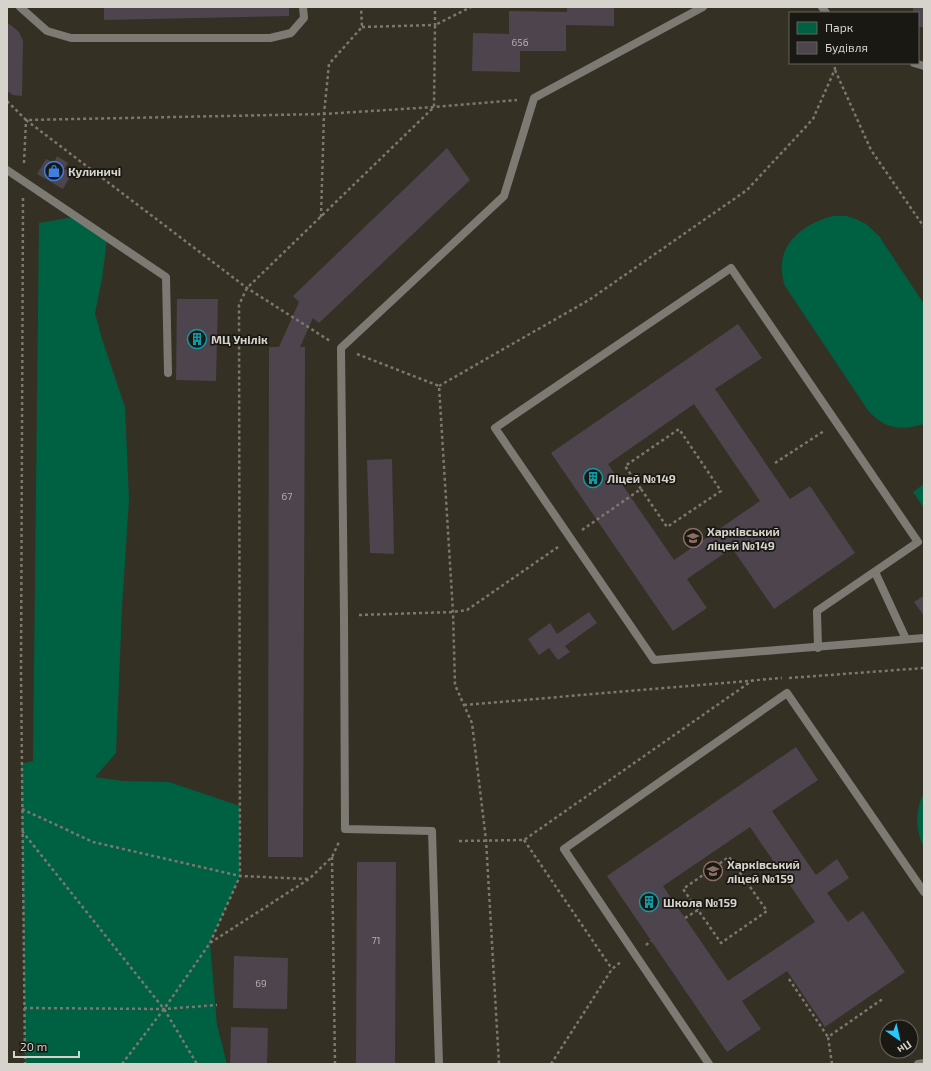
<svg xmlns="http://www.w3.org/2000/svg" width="931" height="1071" viewBox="0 0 931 1071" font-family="'Exo 2',sans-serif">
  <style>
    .green { fill: #006042 }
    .building { fill: #4d444e; fill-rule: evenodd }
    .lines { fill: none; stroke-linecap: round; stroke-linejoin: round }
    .path { stroke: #7c786f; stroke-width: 2.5; stroke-dasharray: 3 3; stroke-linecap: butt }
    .service { stroke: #7d7a74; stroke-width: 8 }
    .labels { text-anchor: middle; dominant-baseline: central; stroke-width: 3.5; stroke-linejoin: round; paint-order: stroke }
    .number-label { font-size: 10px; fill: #b4afac }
    .poi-label { font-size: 12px; font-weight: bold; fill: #d6d3cc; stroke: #1a1813; text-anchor: start }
  </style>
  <rect width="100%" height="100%" fill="#353024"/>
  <path class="green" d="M80,216l27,23 -5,40 -7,34 7,26 23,68 4,92 -7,109 -6,145 -21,24 27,4 47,1 71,24v70l-30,67 7,82 10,39h-202l-4,-300 12,-3 6,-538z
    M833,216h13l10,3 10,5 13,12 45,68v120c-25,7 -40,5 -57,-15l-82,-123c-13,-37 14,-61 48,-70z
    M924,484v24l-11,-16z
    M924,792v56c-9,-19 -9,-37 0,-56z"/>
  <path class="building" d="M104,7h185v9l-185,4z
    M567,7h47v19l-48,-1v26h-46v21l-48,-1 1,-38 36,1v-23l58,1z
    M913,7h11v20h-6v-14h-5z
    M7,23l5,3 7,6 4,9 -1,55 -9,-1 -6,-4z
    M447,148l23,32 -151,143 -6,-5 -13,29h5l-2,510h-35l1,-510h10l20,-45 -6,-6z
    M57,156l11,7 -4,6 8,4 -9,16 -26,-15 9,-15 8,4z
    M177,299h41l-2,82 -40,-1z
    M738,324l24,34 -47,31 75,110 20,-13 45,67 -81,56 -42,-61 -45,31 20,29 -34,23 -122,-178zM694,404l66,97 -86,59 -66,-96z
    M392,459l2,95 -24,-1 -3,-93z
    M923,596l1,2v18l-10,-14z
    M589,612l8,11 -32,23 5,6 -12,8 -9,-12 -10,7 -11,-16 22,-16 7,11z
    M796,747l22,33 -46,31 44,64 21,-16 12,19 -22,15 21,29 15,-11 42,61 -80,55 -38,-56 -45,30 19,28 -34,23 -120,-176zM750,827l65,95 -87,59 -65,-95z
    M357,862h39l-1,202h-39z
    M234,956l54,2 -1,51 -54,-1z
    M231,1027l37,1 -1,36h-37z"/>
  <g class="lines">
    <path class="path" d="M362,27l73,-2v-18
      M835,70l36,80 53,77
      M7,101l19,19 298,-6 5,-50 33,-37 -1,-20
      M26,120l221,168 83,53
      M24,163l2,-42
      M23,198l-2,473 4,393
      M321,217l3,-103 110,-7 83,-7
      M357,354l82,32 14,226 2,73 17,38 14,117 13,224
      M439,386l150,-86 158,-110 66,-71 22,-50 -1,-6
      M775,463l49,-32
      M582,530l59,-41 26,38 54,-36 -42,-62 -54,37 16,23
      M359,615l94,-3 14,-2 91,-63
      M789,678l135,-10
      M464,705l318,-27
      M22,809l71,33 147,34 69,3
      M22,831l142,178 33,55
      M524,840l88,129
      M459,841l65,-1 229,-160
      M332,857l3,207
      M685,918l13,-8 23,33 46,-32 -38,-54 -46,32 15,21
      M210,943l30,-67 -1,-571 8,-17 187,-181 1,-82 36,-18
      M646,945l5,-4
      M789,979l39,58
      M24,1008l140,1 53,-4
      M122,1064l42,-55 46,-66 99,-64 23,-22 7,-15
      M551,1064l61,-95 10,-8
      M832,1064l-4,-27 56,-39"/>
    <path class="service" d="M20,7l27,24 24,7h199l21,-5 13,-15 -1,-11
      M822,7l4,6
      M914,63l10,3
      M7,170l159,107 2,96
      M875,572l31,67
      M818,648l-1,-37 101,-69 -187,-274 -236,160 159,232 270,-22
      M439,1064l-7,-233 -87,-2 -1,-213 -3,-268 163,-152 30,-98 169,-91
      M709,1064l-145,-215 223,-156 137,199
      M918,1064l6,-1"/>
  </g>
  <defs>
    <g id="shop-ring" transform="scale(1)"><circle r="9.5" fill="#1a1813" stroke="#3f7fe0" stroke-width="1.5"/><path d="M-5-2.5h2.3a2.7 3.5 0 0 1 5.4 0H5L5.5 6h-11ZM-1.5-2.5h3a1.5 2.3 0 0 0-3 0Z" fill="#3f7fe0"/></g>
    <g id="building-ring" transform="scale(1)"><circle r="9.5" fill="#1a1813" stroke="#0f9aa8" stroke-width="1.5"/><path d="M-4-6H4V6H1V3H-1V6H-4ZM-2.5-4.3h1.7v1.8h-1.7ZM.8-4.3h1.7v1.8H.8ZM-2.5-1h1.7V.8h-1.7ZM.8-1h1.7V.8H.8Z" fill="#0f9aa8"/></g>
    <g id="school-ring" transform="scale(1)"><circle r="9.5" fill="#1a1813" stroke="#8d6e63" stroke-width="1.5"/><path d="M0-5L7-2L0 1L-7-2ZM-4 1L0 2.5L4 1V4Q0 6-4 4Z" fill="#8d6e63"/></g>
  </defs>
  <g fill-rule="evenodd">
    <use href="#shop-ring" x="54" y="171"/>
    <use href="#building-ring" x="197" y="339"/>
    <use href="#building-ring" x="593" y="478"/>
    <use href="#school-ring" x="693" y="538"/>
    <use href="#school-ring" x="713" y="871"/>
    <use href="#building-ring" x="649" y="902"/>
  </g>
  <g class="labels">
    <g class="number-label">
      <text x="520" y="42">65б</text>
      <text x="287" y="496">67</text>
      <text x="376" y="940">71</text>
      <text x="261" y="983">69</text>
    </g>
    <g class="poi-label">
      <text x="68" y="171">Кулиничі</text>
      <text x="211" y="339">МЦ Унілік</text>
      <text x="607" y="478">Ліцей №149</text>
      <text x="707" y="531">Харківський<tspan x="707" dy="14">ліцей №149</tspan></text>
      <text x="727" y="864">Харківський<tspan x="727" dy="14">ліцей №159</tspan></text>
      <text x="663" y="902">Школа №159</text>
    </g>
  </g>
  <rect width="931" height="1071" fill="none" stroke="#d6d3cc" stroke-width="16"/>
  <rect x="789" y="12" width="130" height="52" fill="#1a1813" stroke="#65635d"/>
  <rect x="797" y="22" width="20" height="12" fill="#006042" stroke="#65635d"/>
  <text x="825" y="32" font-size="12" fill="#d6d3cc">Парк</text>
  <rect x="797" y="42" width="20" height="12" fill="#4d444e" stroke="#65635d"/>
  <text x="825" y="52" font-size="12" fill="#d6d3cc">Будівля</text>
  <g transform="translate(899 1039) rotate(146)"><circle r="19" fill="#1a1813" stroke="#65635d"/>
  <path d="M0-3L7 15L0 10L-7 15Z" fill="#26c9fe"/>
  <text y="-6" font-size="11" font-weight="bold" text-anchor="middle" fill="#d6d3cc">Пн</text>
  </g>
  <path d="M14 1051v6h65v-6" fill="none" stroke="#d6d3cc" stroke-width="2"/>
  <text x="20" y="1051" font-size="12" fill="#d6d3cc" stroke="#1a1813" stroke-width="3" paint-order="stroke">20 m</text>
</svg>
